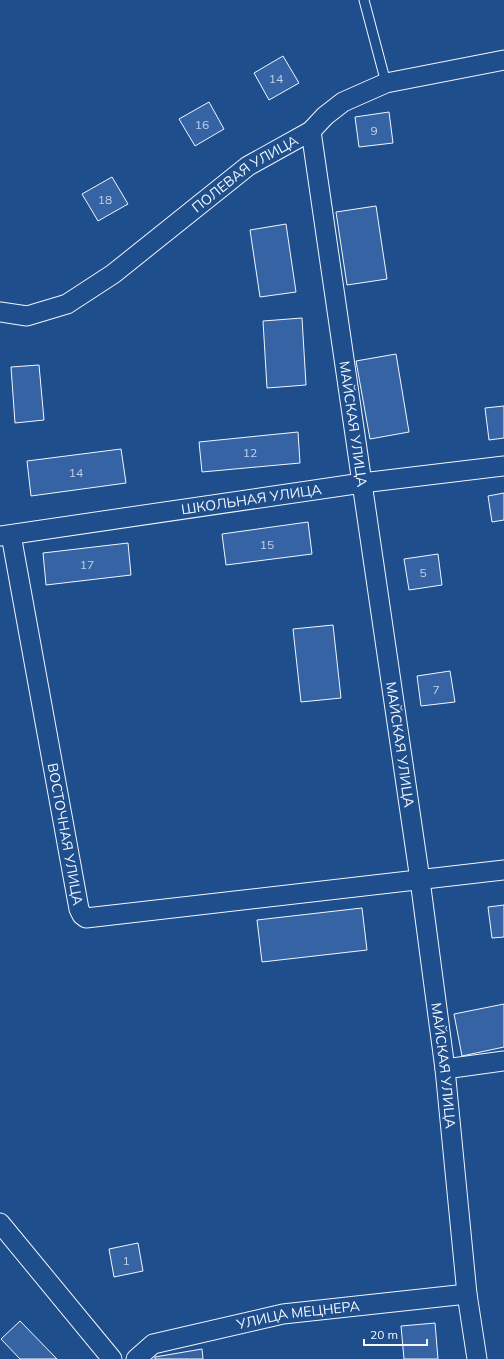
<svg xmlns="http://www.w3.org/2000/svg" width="504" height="1359" viewBox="0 0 504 1359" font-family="Mulish,sans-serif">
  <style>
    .building { fill: #3563a3; stroke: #f2f6ff }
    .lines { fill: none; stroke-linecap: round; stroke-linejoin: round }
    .lane-casing { stroke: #f2f6ff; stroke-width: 11 }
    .street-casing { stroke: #f2f6ff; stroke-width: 21 }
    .lane { stroke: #1f4e8c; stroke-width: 9 }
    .street { stroke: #1f4e8c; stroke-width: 19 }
    .labels { text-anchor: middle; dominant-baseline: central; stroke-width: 3; stroke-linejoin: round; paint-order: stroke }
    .number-label { font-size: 12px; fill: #c3d1e8 }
    .street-label { font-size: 14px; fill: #f2f6ff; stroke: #1f4e8c }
  </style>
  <rect width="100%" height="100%" fill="#1f4e8c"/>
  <path class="building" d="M283,56l16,27 -30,17 -15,-27z
    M209,102l15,27 -29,17 -16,-27z
    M389,112l4,31 -34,4 -4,-30z
    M112,177l16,27 -30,17 -16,-27z
    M376,206l11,73 -40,6 -11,-73z
    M286,224l10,68 -36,5 -10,-67z
    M302,318l4,67 -39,3 -4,-67z
    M396,354l13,78 -39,7 -14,-78z
    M39,365l5,55 -29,3 -4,-56z
    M504,406v32l-15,2 -4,-32z
    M298,432l2,31 -98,9 -3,-30z
    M121,449l5,34 -95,13 -4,-35z
    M504,493v27l-12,2 -4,-26z
    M308,522l4,32 -86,11 -4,-31z
    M128,543l3,32 -85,10 -3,-32z
    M438,554l4,31 -33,5 -5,-31z
    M333,625l8,73 -40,4 -8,-73z
    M450,671l5,31 -34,4 -4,-30z
    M504,905v32l-12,1 -4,-31z
    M362,908l5,42 -105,12 -5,-42z
    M504,1004v43l-42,9 -8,-42z
    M138,1243l5,28 -29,6 -5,-28z
    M20,1321l37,38h-37l-19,-20z
    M435,1323l3,36h-34l-3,-33z
    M202,1349l1,10h-48v-2z"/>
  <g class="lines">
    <g class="lane-casing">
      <path id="lane" d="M364,0l22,83"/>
    </g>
    <g class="street-casing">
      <g id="street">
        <path id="s1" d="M311,131l51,352 58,397 25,189 22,225 10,65"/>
        <path id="s2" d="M0,312l27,4 40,-12 46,-30 135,-108 63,-35 14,-15 18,-14 43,-19 118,-23"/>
        <path id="s3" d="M11,535l68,374 3,6 4,3 418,-48"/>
        <path id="s4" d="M0,536l362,-53 142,-17"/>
        <path d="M445,1069l59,-8"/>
        <path d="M0,1223l112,136"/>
        <path id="s5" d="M136,1359l17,-15 130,-30 184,-20"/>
      </g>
    </g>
    <use href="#lane" class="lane"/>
    <use href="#street" class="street"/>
  </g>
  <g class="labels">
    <g class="number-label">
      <text x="276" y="78">14</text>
      <text x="202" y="124">16</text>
      <text x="374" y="130">9</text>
      <text x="105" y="199">18</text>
      <text x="250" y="452">12</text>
      <text x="76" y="472">14</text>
      <text x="267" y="544">15</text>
      <text x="87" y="564">17</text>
      <text x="423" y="572">5</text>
      <text x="436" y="689">7</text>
      <text x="126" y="1260">1</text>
    </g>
    <g class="street-label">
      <text stroke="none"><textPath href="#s2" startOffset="290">ПОЛЕВАЯ УЛИЦА</textPath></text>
      <text stroke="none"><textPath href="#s1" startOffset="296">МАЙСКАЯ УЛИЦА</textPath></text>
      <text stroke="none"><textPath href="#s4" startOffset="254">ШКОЛЬНАЯ УЛИЦА</textPath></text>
      <text stroke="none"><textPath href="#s1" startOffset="620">МАЙСКАЯ УЛИЦА</textPath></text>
      <text stroke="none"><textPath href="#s3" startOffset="304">ВОСТОЧНАЯ УЛИЦА</textPath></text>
      <text stroke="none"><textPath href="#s1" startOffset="944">МАЙСКАЯ УЛИЦА</textPath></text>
      <text stroke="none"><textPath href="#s5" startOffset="171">УЛИЦА МЕЦНЕРА</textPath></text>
    </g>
  </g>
  <path d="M364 1339v6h63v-6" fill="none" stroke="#f2f6ff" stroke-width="2"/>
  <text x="370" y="1339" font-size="12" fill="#f2f6ff" stroke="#1f4e8c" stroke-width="3" paint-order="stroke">20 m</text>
</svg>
